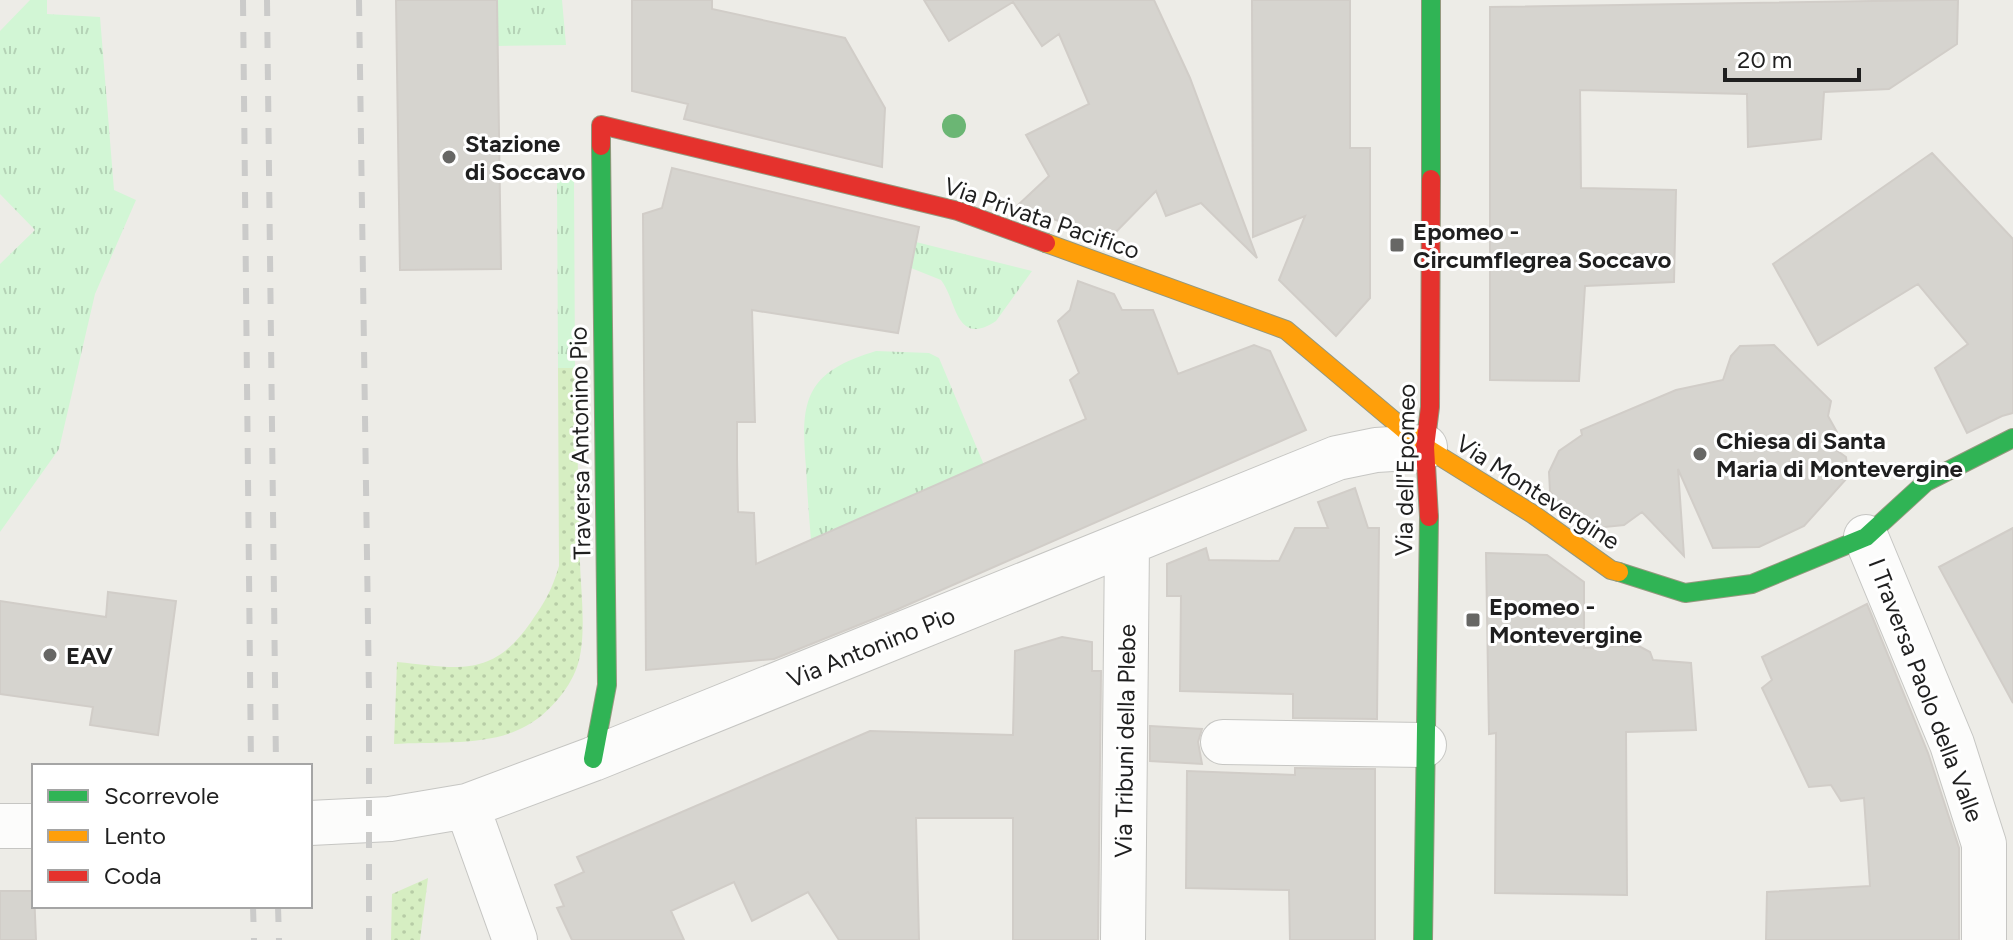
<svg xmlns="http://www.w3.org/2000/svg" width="2013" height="940" viewBox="0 0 2013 940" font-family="Figtree,sans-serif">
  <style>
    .grass { fill: url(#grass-dots) }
    .park { fill: url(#park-tufts) }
    .building { fill: #d6d4cf; stroke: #d1cdc8; stroke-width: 2 }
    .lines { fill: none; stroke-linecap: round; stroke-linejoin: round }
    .street-casing { stroke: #c6c6c3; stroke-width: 46 }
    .fast-casing { stroke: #94987e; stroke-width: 20 }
    .slow-casing { stroke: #94987e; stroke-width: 20 }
    .jam-casing { stroke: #94987e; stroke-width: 20 }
    .street { stroke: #fcfcfb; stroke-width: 44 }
    .fast { stroke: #30b455; stroke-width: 18 }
    .slow { stroke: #ff9f0a; stroke-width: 18 }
    .jam { stroke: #e5322d; stroke-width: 18 }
    .rail { stroke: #cbcbca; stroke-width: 6; stroke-dasharray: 16 16; stroke-linecap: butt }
    .tree { fill: #6bb674 }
    .poi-dot { fill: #676765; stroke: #fff; stroke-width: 3 }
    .labels { text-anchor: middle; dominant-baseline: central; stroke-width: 6; stroke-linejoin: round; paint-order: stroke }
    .poi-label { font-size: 24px; font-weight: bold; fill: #1f1f1f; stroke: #fff; text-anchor: start }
    .street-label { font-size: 24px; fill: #1f1f1f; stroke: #fff }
  </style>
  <defs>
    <pattern id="grass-dots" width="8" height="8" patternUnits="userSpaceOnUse" patternTransform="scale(2)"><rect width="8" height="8" fill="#d6eec2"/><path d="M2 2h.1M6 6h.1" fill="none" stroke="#b7cca6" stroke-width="1.8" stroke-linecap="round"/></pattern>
    <pattern id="park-tufts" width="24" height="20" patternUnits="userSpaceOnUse" patternTransform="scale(2)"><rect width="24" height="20" fill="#d2f6d5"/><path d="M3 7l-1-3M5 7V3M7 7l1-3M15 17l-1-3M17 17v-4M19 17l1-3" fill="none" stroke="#b4d2b6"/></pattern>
  </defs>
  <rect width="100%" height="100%" fill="#edece7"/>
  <path class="grass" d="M558,368h17c2,65 4,130 5,195 1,30 7,76 -3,104 -8,23 -30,48 -51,59 -37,21 -90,15 -132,18l3,-82c61,6 95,17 134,-40 14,-20 21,-32 28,-56z
    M428,878l-8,62h-29l1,-46z"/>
  <path class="park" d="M30,0h17v14l53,3 14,173 22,10 -41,94 -36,155 -59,83v-268l35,-34 -35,-36v-163z
    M497,0h65l4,45 -69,1z
    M557,180h17l1,188h-17z
    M916,242l116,29 -36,50c-41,27 -39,-21 -55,-41l-30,-12z
    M876,351l53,2 10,5 45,107 -173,75c-2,-24 -4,-49 -5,-73 -6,-68 0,-95 70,-116z"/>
  <path class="building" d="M396,0h101l4,269 -101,1z
    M632,0h80v9l133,29 40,70 -3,59 -198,-48 4,-15 -56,-13z
    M924,0h230l36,78 67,180 -56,-55 -35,13 -10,-25 -47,48 -92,-33 32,-30 -23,-41 63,-31 -30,-70 -17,12 -29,-44 -64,39z
    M1252,0h98v148h20v150l-34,38 -57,-56 26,-64 -52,21z
    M1936,0h22l-1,44 -68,45 -65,3 -3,47 -73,8 -1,-53 -167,-4 1,98 95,2 -2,92 -89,4 -6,95 -89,-1v-373z
    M1932,153l81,86v174l-11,3 -35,17 -32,-65 33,-24 -50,-60 -100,61 -45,-81z
    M672,168l247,59 -21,106 -146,-23 3,112h-18v37l1,53 16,1 2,51 330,-145 -16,-39 9,-7 -21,-52 12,-11 8,-29 36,13 8,16h31l25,64 76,-29 16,6 36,79 -410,180 -122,49 -128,11 -3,-456 19,-6z
    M1774,345l57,56 -3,15 9,16 -5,15 14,10 2,20 -44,49 -45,21 -46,1 -35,-79 6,87 -42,-44 -18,13 -29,3 -40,-29 -5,-8 -1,-19 10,-21 23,-16 -1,-5 95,-40 47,-10 8,-24 9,-10z
    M1355,488l13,40h11l-2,191 -84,-1v-24l-113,-3 1,-95h-14v-32l39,-16 3,12 70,1 16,-33h33l-10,-26z
    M2013,528v175l-74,-136z
    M1486,553l61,2 37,27v66l53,-3 13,7 3,8 38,3 5,67 -70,2 1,163 -132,-2 1,-160 -7,1z
    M108,592l68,9 -18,134 -68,-10 3,-18 -93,-13v-93l106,16z
    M1867,604l61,149 31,95v92h-193l1,-48 103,-6 -6,-88 -23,3 -10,-16 -22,2 -47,-99 10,-8 -10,-23z
    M1062,637l30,5v29h9l-3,269h-85v-122h-97l3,122h-80l-31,-48 -56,29 -18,-39 -63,29 13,29h-112l-15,-32 7,-2 -9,-21 29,-13 -7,-15 293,-126 143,4 2,-84z
    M1150,726l52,3 -4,13 4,22 -52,-3z
    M1295,768l80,1v171h-85l-1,-50 -103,-2 1,-117 108,4z
    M0,891h34l2,49h-36z"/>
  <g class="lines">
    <g class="street-casing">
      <path id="street" d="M1866,537l86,207 32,100v96
        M1223,742l201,3
        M467,806l48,134
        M310,823l80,-4 77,-13 126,-47 744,-301 39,-8 49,-3
        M0,826h34
        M1123,940l4,-397"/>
    </g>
    <g class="fast-casing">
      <path id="fast" d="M1431,179v-179
        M1619,572l66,21 67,-9 114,-47 60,-55 87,-44
        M593,759l14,-74 -6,-539
        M1423,940l6,-423"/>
    </g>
    <g class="slow-casing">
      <path id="slow" d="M1046,243l240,87 139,117 109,68 77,55 8,2"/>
    </g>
    <g class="jam-casing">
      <path id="jam" d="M601,146v-21l357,86 88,32
        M1429,517l-4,-70 5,-40 1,-228"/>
    </g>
    <use href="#street" class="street"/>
    <use href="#fast" class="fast"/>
    <use href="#slow" class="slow"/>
    <use href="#jam" class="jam"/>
    <path class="rail" d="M243,0l8,766
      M267,0l9,766
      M359,0l10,694v246
      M253,906l1,34
      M278,906l1,34"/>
  </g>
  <circle class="tree" cx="954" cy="126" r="12"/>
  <g class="poi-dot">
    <circle cx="449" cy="157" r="8"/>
    <rect x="1389" y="237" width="16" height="16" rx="4"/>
    <circle cx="1700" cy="454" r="8"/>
    <rect x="1465" y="612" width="16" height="16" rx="4"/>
    <circle cx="50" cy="655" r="8"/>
  </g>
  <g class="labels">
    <g class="poi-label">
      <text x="465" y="143">Stazione<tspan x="465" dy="28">di Soccavo</tspan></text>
      <text x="1413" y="231">Epomeo -<tspan x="1413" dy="28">Circumflegrea Soccavo</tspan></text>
      <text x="1716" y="440">Chiesa di Santa<tspan x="1716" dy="28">Maria di Montevergine</tspan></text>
      <text x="1489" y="606">Epomeo -<tspan x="1489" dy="28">Montevergine</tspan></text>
      <text x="66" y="655">EAV</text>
    </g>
    <g class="street-label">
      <text transform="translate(1042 218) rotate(19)">Via Privata Pacifico</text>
      <text transform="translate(580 443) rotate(-91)">Traversa Antonino Pio</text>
      <text transform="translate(1405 470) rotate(-89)">Via dell'Epomeo</text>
      <text transform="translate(1538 492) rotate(33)">Via Montevergine</text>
      <text transform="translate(871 647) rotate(-22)">Via Antonino Pio</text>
      <text transform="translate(1926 690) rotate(69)">I Traversa Paolo della Valle</text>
      <text transform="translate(1125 741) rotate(-89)">Via Tribuni della Plebe</text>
    </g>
  </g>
  <rect x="32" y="764" width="280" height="144" fill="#ffffff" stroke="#a5a5a5" stroke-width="2"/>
  <rect x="48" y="790" width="40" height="12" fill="#30b455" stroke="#a5a5a5" stroke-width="2"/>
  <text x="104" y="804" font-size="24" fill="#1f1f1f">Scorrevole</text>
  <rect x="48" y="830" width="40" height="12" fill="#ff9f0a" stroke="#a5a5a5" stroke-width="2"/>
  <text x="104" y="844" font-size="24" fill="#1f1f1f">Lento</text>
  <rect x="48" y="870" width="40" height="12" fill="#e5322d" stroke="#a5a5a5" stroke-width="2"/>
  <text x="104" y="884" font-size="24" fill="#1f1f1f">Coda</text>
  <path d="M1725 68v12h134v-12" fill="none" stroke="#1f1f1f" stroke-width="4"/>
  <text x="1737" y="68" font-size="24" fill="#1f1f1f" stroke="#ffffff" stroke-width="6" paint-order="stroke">20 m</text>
</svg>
